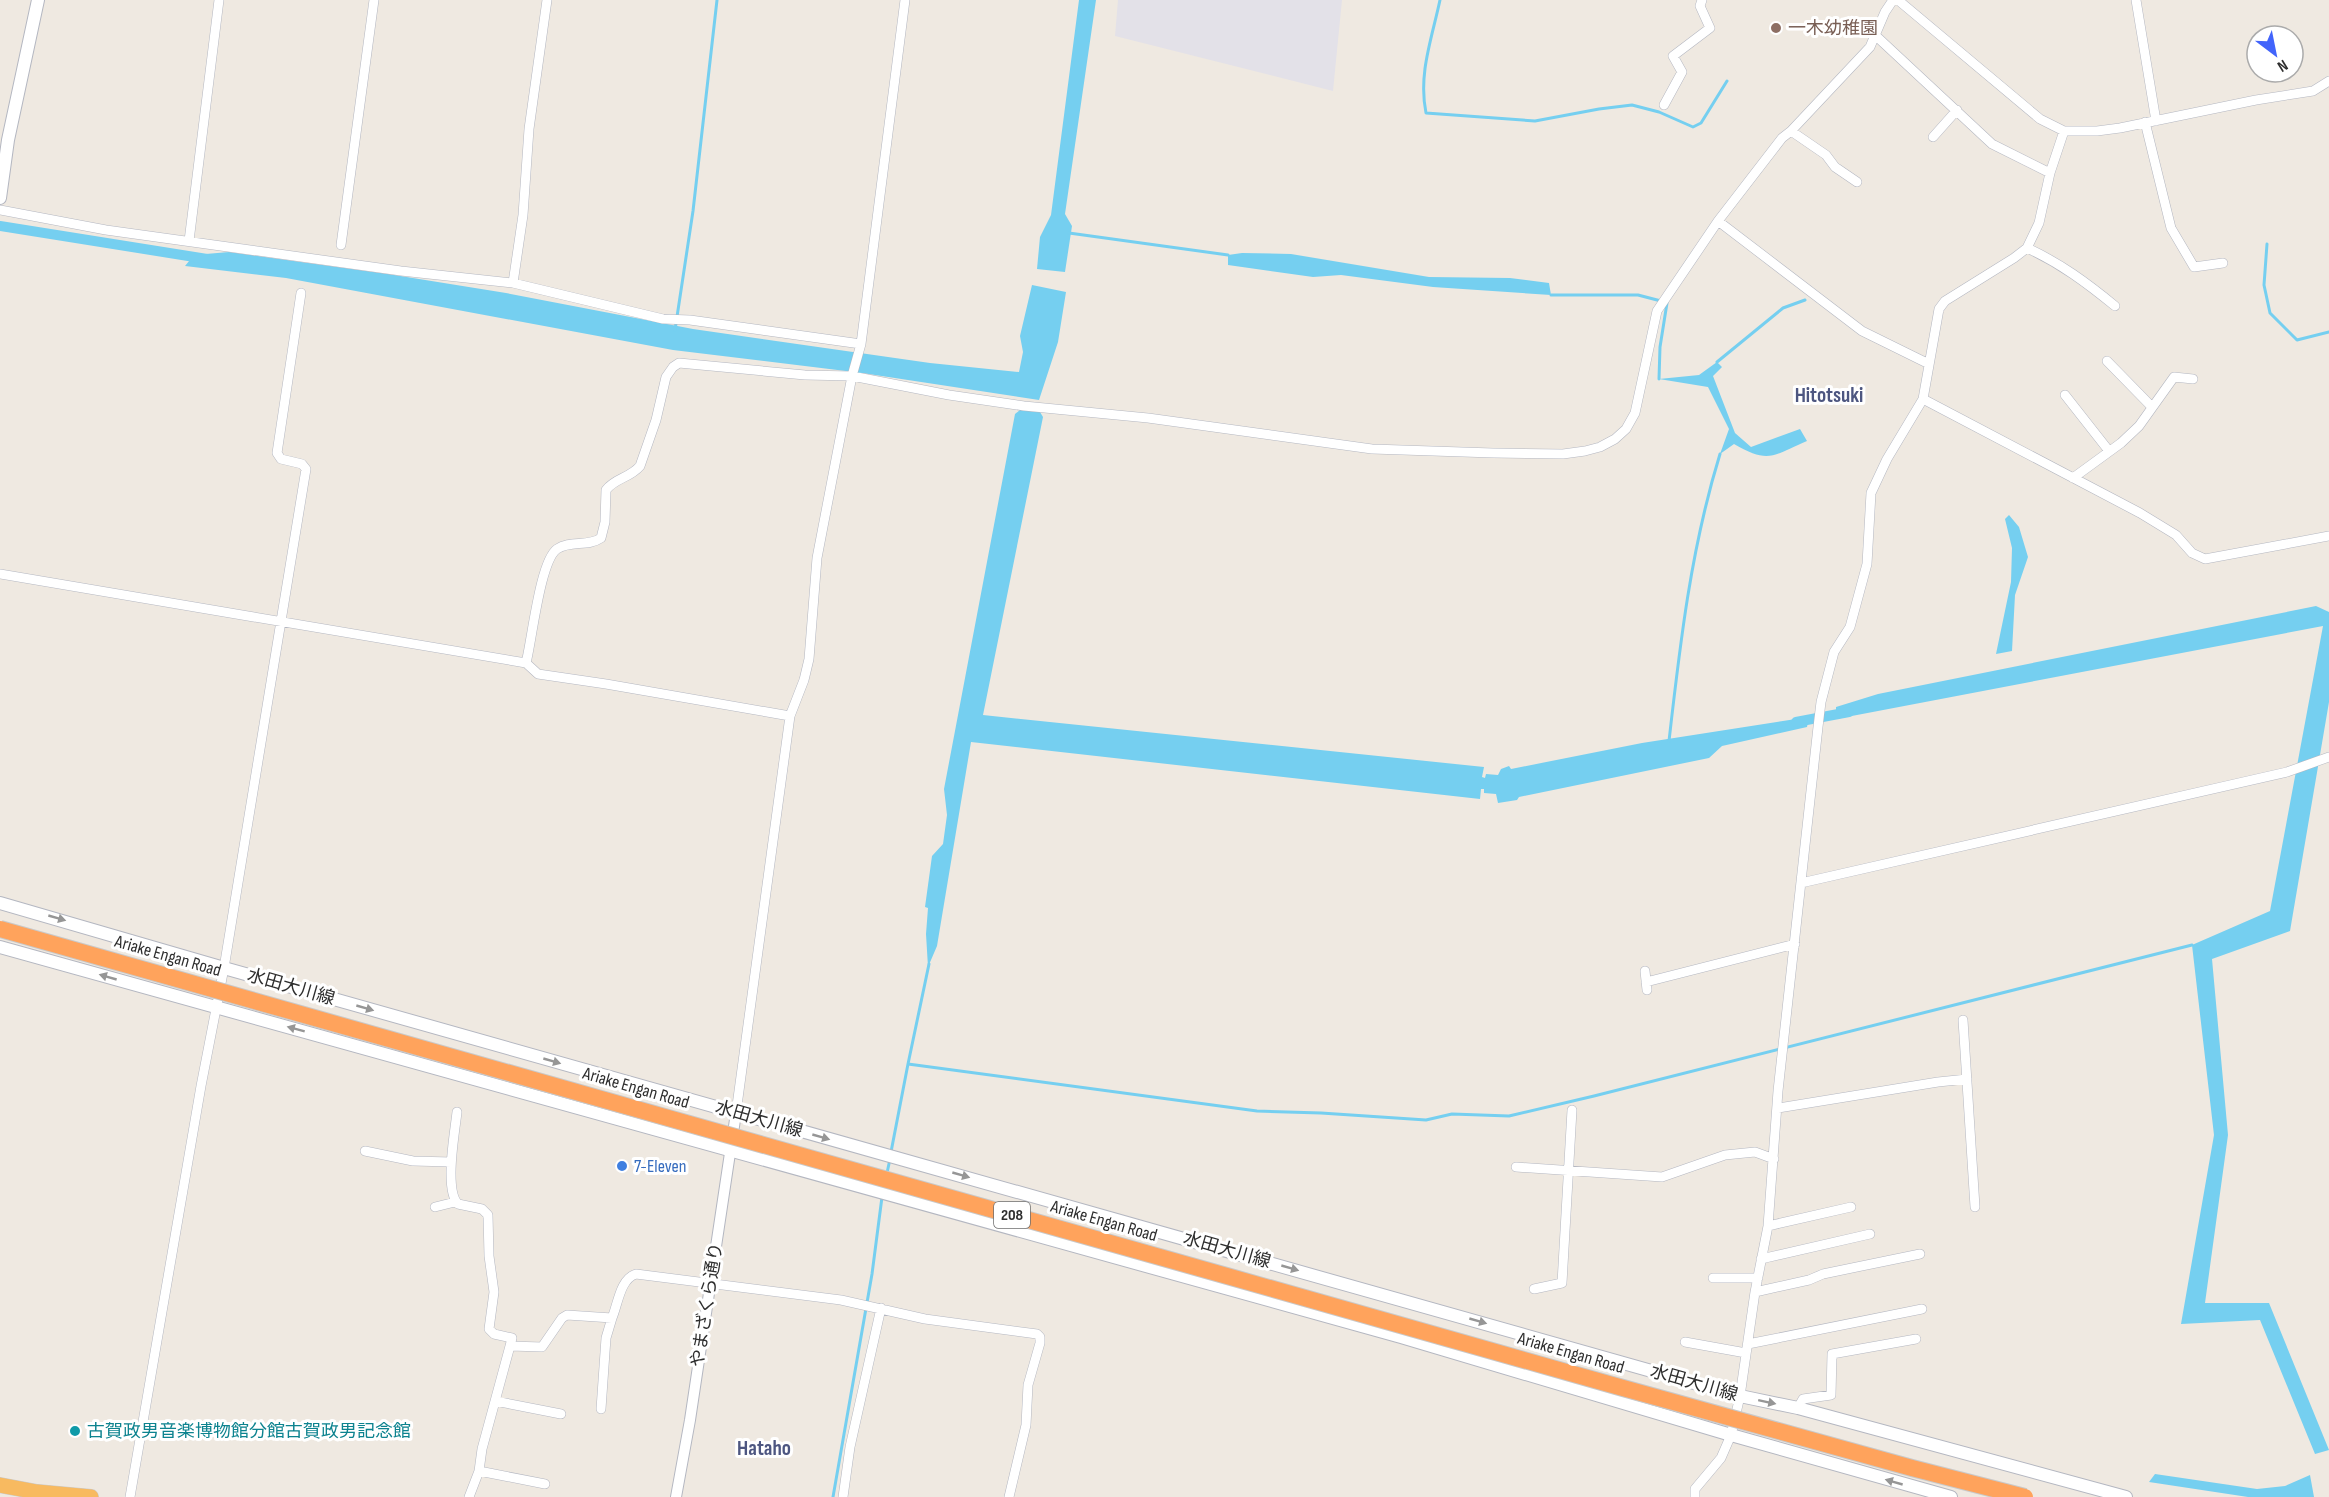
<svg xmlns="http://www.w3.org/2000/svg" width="2329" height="1497" viewBox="0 0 2329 1497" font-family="'Sofia Sans Condensed','Noto Sans JP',sans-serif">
<rect width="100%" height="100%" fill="#efe9e1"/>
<path fill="#e3e1e8" d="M 1118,0 L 1342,0 L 1333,91 L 1115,36 Z"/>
<path fill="#75cff0" d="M 1079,0 L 1096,0 L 1065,214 L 1072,226 L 1065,272 L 1037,269 L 1040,237 L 1051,215 Z
M 229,252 L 388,274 L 506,293 L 693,329 L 930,363 L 1019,372 L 1023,352 L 1020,336 L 1032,285 L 1066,292 L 1058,342 L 1039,400 L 862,373 L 673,350 L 286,278 L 185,266 L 194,255 Z
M 1242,253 L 1291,254 L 1429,277 L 1510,278 L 1549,283 L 1551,295 L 1433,287 L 1341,275 L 1313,277 L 1228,265 L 1228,255 Z
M 1717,362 L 1722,367 L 1713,376 L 1735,433 L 1751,447 L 1800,429 L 1807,441 C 1772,456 1769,464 1734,444 L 1720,454 L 1729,429 L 1708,387 L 1659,379 L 1699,375 Z
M 1020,410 L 1040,412 L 1043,417 L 983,715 L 1484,767 L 1482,777 L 1485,778 L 1486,774 L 1498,775 L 1501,769 L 1509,766 L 1511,769 L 1642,743 L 1809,717 L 1807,727 L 1722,746 L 1709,758 L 1519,797 L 1517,800 L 1498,803 L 1496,794 L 1484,793 L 1484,789 L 1481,789 L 1480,799 L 971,742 L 937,946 L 928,967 L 926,934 L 928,908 L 925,907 L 932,856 L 943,844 L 947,815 L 944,789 L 1015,414 Z
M 2009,515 L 2019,527 L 2028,557 L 2015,595 L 2012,651 L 1996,654 L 2011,582 L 2012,548 L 2005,519 Z
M 2316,606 L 2329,612 L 2329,702 L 2290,931 L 2212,959 L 2228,1135 L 2205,1303 L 2269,1303 L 2329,1450 L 2315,1454 L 2260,1320 L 2181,1324 L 2214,1135 L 2192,945 L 2270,911 L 2323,626 L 1836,719 L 1836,707 L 1878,694 Z
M 2155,1474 L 2257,1489 L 2285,1486 L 2310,1475 L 2314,1497 L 2248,1497 L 2149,1482 Z"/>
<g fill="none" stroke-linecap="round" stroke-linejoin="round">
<path stroke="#75cff0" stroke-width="3" d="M 1440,0 C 1432,38 1418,74 1426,113 L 1535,121 L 1599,109 L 1632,105 L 1659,112 L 1693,127 L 1701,123 L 1727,81
M 1069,233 L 1228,255
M 2267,244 L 2264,285 L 2270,313 L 2297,340 L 2329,332
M 1551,295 L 1638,295 L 1661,301
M 675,330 L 693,211 L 717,0
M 1717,362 L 1783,308 L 1805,300
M 1659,379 L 1660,347 L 1667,303
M 1669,741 C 1680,644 1691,548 1720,454
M 929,964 L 908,1064 L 1257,1111 L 1321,1113 L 1426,1120 L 1452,1114 L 1509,1116 L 1594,1096 L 2192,945
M 891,1152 L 908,1064
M 887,1173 L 890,1159
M 833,1497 L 872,1274 L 882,1197"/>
<path stroke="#75cff0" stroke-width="10" d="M 0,226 L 207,259
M 1796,722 L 1849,712"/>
<g stroke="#b4b7c1" stroke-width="10">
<path id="minor" d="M 1898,0 L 2040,119 L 2064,131 L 2097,131 L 2120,128 L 2256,100 L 2313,91 L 2329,81
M 2136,0 L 2156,121
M 1875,35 L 1992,144 L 2050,173
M 1664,105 L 1682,72 L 1673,56 L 1710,28 L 1700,6 L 1702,0
M 2145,122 L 2171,228 L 2194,267 L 2223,263
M 1791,131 L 1826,155 L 1835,167 L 1857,182
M 1933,137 L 1957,110
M 0,210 L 106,230 L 401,271 L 513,283 L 663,319 L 690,320 L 861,344
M 1718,221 L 1862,331 L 1929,364
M 189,241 L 219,0
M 341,245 L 374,0
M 2027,248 C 2060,263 2087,283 2115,306
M 513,283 L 523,215 L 529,129 L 547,0
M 2107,361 L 2152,407
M 2065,395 L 2109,451
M 1923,399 L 2140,513 L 2176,535 L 2192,553 L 2205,559 L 2329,536
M 2073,478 L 2121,443 L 2139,426 L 2174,377 L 2193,379
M 0,574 L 526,663 L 538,674 L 606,684 L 790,716
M 526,663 C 532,640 540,561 557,549 C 570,540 588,547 601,538 L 605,522 L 606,490 C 615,478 630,478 640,466 L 656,420 L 666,377 L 673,367 L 679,363 L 805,375 L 852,376 L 949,395 L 1024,406 L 1148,418 L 1372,449 L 1493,453 L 1563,454 L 1585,451 L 1600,447 L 1615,439 L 1626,429 L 1635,413 L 1657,311 L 1718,221 L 1782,138 L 1791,131 L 1870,47 L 1885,12 L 1893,0
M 1801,883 L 2287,772 L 2329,757
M 1645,971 L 1647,990
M 1646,982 L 1795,944
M 1963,1020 L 1975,1207
M 1778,1108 L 1938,1082 L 1967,1079
M 457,1112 C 455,1131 444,1190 458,1204 L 482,1209 L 488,1215 L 489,1256 L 494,1292 L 489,1329 L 494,1334 L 512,1338 L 510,1346
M 736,1113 L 790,716 L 804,680 L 809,659 L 817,558 L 852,376 L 861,344 L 905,0
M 365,1151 L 413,1161 L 451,1162
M 1516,1167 L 1662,1177 L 1725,1155 L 1755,1152 L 1774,1159
M 435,1207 L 455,1202
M 1768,1226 L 1851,1207
M 1761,1259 L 1870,1234
M 1713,1278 L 1758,1278
M 1534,1289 L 1562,1283 L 1572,1110
M 1755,1292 L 1809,1280 L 1823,1274 L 1920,1254
M 1685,1342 L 1746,1353
M 1748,1344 L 1922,1309
M 495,1401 L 561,1414
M 1798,1408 L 1803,1399 L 1831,1395 L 1832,1354 L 1916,1339
M 601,1409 L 606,1338 L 612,1318
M 479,1471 L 545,1484
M 130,1497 L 201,1086 L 224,968 L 306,469 L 302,464 L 281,459 L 277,453 L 301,293
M 469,1497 L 479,1471 L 482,1449 L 510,1346 L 542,1347 L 562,1318 L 567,1315 L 612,1318 C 618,1304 620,1279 636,1274 L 841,1300 L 925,1319 L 1037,1334 L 1040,1337 L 1040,1343 L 1028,1385 L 1026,1425 L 1009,1497
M 843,1497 L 850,1447 L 881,1308
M 1695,1497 L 1695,1489 L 1721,1458 L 1731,1435 L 1740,1396 L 1755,1292 L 1768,1226 L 1778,1091 L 1818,727 L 1821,702 L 1834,652 L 1850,627 L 1867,564 L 1871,493 L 1887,459 L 1923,399 L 1939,309 L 1945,301 L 2014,258 L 2027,248 L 2039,223 L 2050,173 L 2064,131"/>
</g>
<g stroke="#b4b7c1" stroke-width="12">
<path id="tertiary" d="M 676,1497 L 690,1420 L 736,1113"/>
</g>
<g stroke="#b4b7c1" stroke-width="14">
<path id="secondary" d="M 0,198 L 8,140 L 38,0
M 0,903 L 224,968 L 1740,1396 L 1798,1408 L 2126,1497
M 0,947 L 1401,1337 L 1731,1435 L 1951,1497"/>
</g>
<g stroke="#c9c9c9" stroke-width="16">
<path id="trunk" d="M 0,1485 L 37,1492 L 91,1497"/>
</g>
<use href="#minor" stroke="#fff" stroke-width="9"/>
<use href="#tertiary" stroke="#fff" stroke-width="10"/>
<use href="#secondary" stroke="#fff" stroke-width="12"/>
<use href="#trunk" stroke="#f8ba60" stroke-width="15"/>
<g stroke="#c9c9c9" stroke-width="18" stroke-linecap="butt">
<path id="motorway-bridge" d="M 0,929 L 1623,1388 L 1912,1468 L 2025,1497"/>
</g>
<use href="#motorway-bridge" stroke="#ffa35c" stroke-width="16"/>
</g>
<defs><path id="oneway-solid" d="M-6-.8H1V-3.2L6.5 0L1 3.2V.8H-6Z" transform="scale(1.5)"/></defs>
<g fill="#969696">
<use href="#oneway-solid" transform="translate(57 918) rotate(16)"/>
<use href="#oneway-solid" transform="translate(108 977) rotate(-164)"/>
<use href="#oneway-solid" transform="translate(365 1008) rotate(16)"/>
<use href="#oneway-solid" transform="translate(296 1029) rotate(-165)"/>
<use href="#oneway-solid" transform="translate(552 1061) rotate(16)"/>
<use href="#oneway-solid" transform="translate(821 1137) rotate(16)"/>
<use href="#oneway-solid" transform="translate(961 1175) rotate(16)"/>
<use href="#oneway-solid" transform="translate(1290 1268) rotate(16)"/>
<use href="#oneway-solid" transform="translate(1478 1321) rotate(16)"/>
<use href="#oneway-solid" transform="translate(1767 1402) rotate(12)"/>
<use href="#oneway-solid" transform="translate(1894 1482) rotate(-164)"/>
</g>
<circle fill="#8d6e63" stroke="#fff" stroke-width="2" cx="1776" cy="28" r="6"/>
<circle fill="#3f7fe0" stroke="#fff" stroke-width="2" cx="622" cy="1166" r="6"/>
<circle fill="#0f9aa8" stroke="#fff" stroke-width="2" cx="75" cy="1431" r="6"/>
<g text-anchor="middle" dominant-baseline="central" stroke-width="6" stroke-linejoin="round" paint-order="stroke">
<rect fill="#fff" stroke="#6d6d6d" stroke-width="1.5" x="994" y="1202" width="36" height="26" rx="4.5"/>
<g font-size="16" font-weight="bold" fill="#2e2e2e">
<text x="1012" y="1215">208</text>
</g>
<g font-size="18" fill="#785e54" stroke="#fff" text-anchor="start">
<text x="1788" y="28">一木幼稚園</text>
</g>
<g font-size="18" fill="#2e2e2e" stroke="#fff">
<text transform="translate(168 956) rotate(16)">Ariake Engan Road</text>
<text transform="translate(291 987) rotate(16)">水田大川線</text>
<text transform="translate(636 1088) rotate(16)">Ariake Engan Road</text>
<text transform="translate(759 1119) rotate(16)">水田大川線</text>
<text transform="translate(1104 1221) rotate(16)">Ariake Engan Road</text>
<text transform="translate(1227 1250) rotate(16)">水田大川線</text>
<text transform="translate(707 1305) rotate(-81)">やまざくら通り</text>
<text transform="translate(1571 1353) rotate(16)">Ariake Engan Road</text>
<text transform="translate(1694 1383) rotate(16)">水田大川線</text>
</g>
<g font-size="18" fill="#366cbe" stroke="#fff" text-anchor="start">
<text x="634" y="1166">7-Eleven</text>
</g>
<g font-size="18" fill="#0d838f" stroke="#fff" text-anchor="start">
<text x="87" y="1431">古賀政男音楽博物館分館古賀政男記念館</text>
</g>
<g font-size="21" font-weight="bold" fill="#4d5680" stroke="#fff">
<text x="1829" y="395">Hitotsuki</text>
<text x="764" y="1448">Hataho</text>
</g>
</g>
<g transform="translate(2275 54) rotate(148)"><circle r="28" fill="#ffffff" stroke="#ababab" stroke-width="1.5"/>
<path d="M0-4.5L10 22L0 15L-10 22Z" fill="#4264fb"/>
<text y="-9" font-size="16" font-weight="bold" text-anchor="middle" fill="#2e2e2e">N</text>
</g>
</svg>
